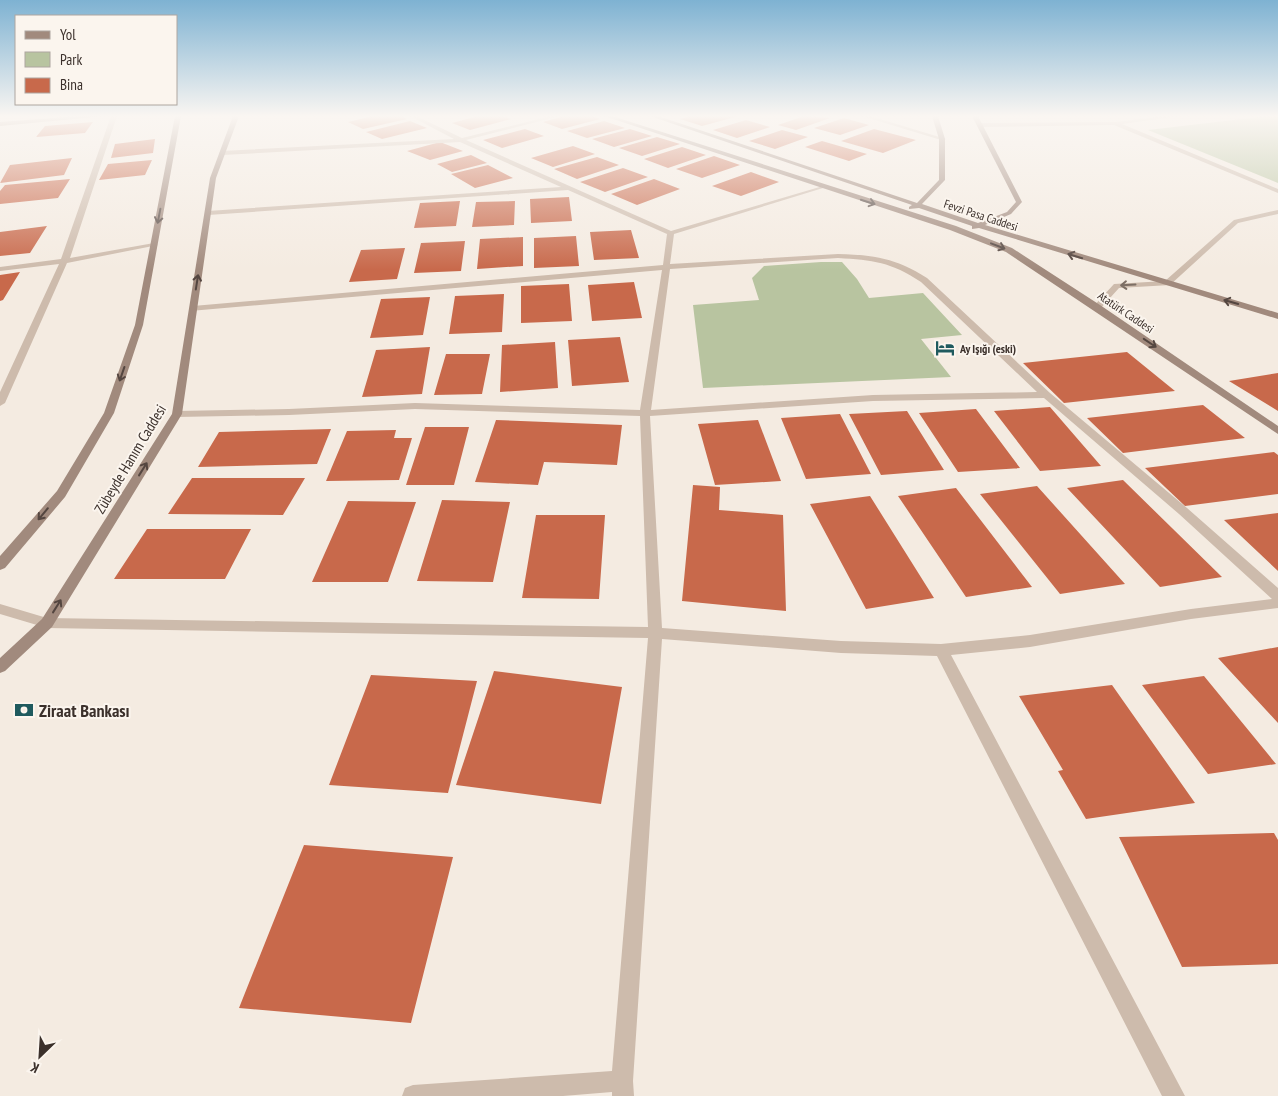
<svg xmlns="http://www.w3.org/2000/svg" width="1278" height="1096" viewBox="0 0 1278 1096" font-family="'PT Sans Narrow',sans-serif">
<rect width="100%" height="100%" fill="#f4ebe1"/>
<path fill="#b8c4a0" d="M 1268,116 L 1278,116 L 1278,183 L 1148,130 Z
M 821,262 L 842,262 L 857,279 L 869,298 L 923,293 L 962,335 L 921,339 L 951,377 L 703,388 L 693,305 L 759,300 L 752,278 L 764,266 Z"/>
<path fill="#c8694b" d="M 373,116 L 401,116 L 407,119 L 363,129 L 348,122 Z
M 478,116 L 502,116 L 511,119 L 470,130 L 452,123 Z
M 564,116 L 592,116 L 600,119 L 562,129 L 543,122 Z
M 691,116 L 735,116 L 735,117 L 702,126 L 680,119 Z
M 804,116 L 830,118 L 796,130 L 778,125 Z
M 844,118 L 869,125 L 840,135 L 814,128 Z
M 746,120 L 770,127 L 737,138 L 713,130 Z
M 410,121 L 427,128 L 382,139 L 366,132 Z
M 604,121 L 625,128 L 587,138 L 567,131 Z
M 93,122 L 85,133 L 36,137 L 45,126 Z
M 525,129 L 544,136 L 502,148 L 483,140 Z
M 630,129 L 652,136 L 614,147 L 592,139 Z
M 874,129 L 916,140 L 883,153 L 841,141 Z
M 782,130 L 808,137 L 775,149 L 749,141 Z
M 657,137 L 680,144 L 642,156 L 619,148 Z
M 155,139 L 153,153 L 111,158 L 115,144 Z
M 822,141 L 867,154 L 849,161 L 805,147 Z
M 440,142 L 463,151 L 430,160 L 407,151 Z
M 573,146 L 595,154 L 553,167 L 531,158 Z
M 682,147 L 706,155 L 668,168 L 644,159 Z
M 471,155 L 487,163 L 452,172 L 437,164 Z
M 714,156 L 740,165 L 702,178 L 676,169 Z
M 597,157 L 619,165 L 577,179 L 554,169 Z
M 72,158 L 64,175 L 0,183 L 10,165 Z
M 152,160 L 145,175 L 99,180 L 108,164 Z
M 488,165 L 513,178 L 475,188 L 451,174 Z
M 623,168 L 648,177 L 605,192 L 580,182 Z
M 751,172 L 779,182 L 741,196 L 712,186 Z
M 70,179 L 58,198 L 0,204 L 0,191 L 5,185 Z
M 654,179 L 680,189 L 637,205 L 611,194 Z
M 569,197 L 572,221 L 531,223 L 530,199 Z
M 460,201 L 456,226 L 414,228 L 420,203 Z
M 515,201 L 514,225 L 472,227 L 476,202 Z
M 47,226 L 30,253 L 0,256 L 0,232 Z
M 631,230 L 639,258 L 594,260 L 590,232 Z
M 576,236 L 579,266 L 534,268 L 534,238 Z
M 523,237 L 523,266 L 477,269 L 480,239 Z
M 465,241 L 461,271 L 414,273 L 421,243 Z
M 405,248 L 397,279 L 349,282 L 361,250 Z
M 20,272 L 3,300 L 0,301 L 0,275 Z
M 634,282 L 642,318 L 592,321 L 588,285 Z
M 569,284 L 572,321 L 521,323 L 521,286 Z
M 504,294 L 502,332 L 449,334 L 455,296 Z
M 430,297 L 423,335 L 370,338 L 381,299 Z
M 620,337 L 629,382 L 572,386 L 568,340 Z
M 555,342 L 558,388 L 500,392 L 502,345 Z
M 430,347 L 422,394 L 362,397 L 376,350 Z
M 1127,352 L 1175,391 L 1064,403 L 1023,363 Z
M 446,354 L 490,354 L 482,394 L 434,395 Z
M 1278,373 L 1278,411 L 1229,381 Z
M 1203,405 L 1245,438 L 1123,453 L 1087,418 Z
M 1050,407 L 1101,466 L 1040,471 L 994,411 Z
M 976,409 L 1020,468 L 958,472 L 919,413 Z
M 907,411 L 944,470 L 881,475 L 849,414 Z
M 840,414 L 871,474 L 806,479 L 781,418 Z
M 496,420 L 622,425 L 617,465 L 544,462 L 538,485 L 475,482 Z
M 758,420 L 781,481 L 715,485 L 698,424 Z
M 425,427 L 469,427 L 454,485 L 406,485 Z
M 331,429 L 317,464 L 198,467 L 219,432 Z
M 396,430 L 394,438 L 412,438 L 399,480 L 326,481 L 347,431 Z
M 1274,452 L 1278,455 L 1278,494 L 1185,506 L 1145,468 Z
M 192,478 L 305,478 L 283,515 L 168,514 Z
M 1123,480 L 1222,577 L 1160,587 L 1067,488 Z
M 693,485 L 720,487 L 719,510 L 783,515 L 786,611 L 682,601 Z
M 1037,486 L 1125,584 L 1060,594 L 980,494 Z
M 956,488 L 1032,587 L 966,597 L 898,496 Z
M 870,496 L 934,598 L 866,609 L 810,504 Z
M 442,500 L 510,502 L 493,582 L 417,581 Z
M 348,501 L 416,502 L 388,582 L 312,582 Z
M 1278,513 L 1278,571 L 1224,520 Z
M 536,515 L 605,515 L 599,599 L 522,598 Z
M 147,529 L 251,529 L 225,579 L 114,579 Z
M 1278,647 L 1278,723 L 1218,658 Z
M 494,671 L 622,687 L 601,804 L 456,785 Z
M 371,675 L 477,681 L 448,793 L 329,785 Z
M 1204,676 L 1276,764 L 1208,774 L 1142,685 Z
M 1112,685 L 1195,803 L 1086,819 L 1058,771 L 1063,770 L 1019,696 Z
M 1274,833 L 1278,840 L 1278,964 L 1182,967 L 1119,837 Z
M 304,845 L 453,857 L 411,1023 L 239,1008 Z"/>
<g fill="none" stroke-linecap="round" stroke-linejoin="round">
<path fill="#cdbbac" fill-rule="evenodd" d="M 111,116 L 117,116 L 70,258 L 154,243 L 158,245 L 67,263 L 5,403 L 0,406 L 0,392 L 59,264 L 0,271 L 0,267 L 61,259 Z
M 410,116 L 416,116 L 462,138 L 551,116 L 560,116 L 466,140 L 671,231 L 823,186 L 823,188 L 674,234 L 670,264 L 838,254 C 874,255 896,258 927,278 L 1050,393 L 1187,508 L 1278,588 L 1278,608 L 1191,619 L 1030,647 L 951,655 L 1185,1096 L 1162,1096 L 937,656 L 841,653 L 662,639 L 633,1081 L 634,1096 L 612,1096 L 612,1092 L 563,1096 L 402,1096 L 405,1088 L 413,1085 L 612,1071 L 648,638 L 47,628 L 0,614 L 0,604 L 47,618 L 648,627 L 640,416 L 415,409 L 289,415 L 177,417 L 172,414 L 177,411 L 289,409 L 415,403 L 640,410 L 662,270 L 190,311 L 189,309 L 193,306 L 663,265 L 667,234 L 568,190 L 208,215 L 205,213 L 208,211 L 561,187 L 460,142 L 222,155 L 219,153 L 222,151 L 454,139 ZM 838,258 C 873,260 891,262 921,282 L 1037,392 L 873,395 L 651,410 L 670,269 ZM 1044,398 L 1179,514 L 1272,599 L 1191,609 L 1030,635 L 941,644 L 841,641 L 662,628 L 650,416 L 873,401 Z
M 862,116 L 870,116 L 946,139 L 941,140 Z
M 1163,116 L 1180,116 L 1122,124 L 1278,189 L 1278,193 L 1114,125 L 980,127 L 977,125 L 980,123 L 1116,122 Z
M 1278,210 L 1278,214 L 1238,223 L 1170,285 L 1119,288 L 1100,309 L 1093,307 L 1114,284 L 1165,281 L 1234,220 Z"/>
<path fill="#a18a7d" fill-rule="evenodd" d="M 80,116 L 105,116 L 0,126 L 0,122 Z
M 175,116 L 181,116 L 143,325 L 114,413 L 65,497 L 5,568 L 0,570 L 0,556 L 57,491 L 104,413 L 135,325 Z
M 233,116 L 239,116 L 216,178 L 182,414 L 52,627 L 5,671 L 0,673 L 0,658 L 42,619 L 172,414 L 210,178 Z
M 604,116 L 612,116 L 956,226 L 1012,248 L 1100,305 L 1278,426 L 1278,434 L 1006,252 L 950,230 Z
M 650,116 L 658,116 L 917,203 L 939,180 L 939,139 L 932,116 L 938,116 L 945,139 L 945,180 L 922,204 L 978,223 L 1007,212 L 1016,202 L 972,116 L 978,116 L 1022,202 L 1011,214 L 985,225 L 1278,313 L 1278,319 L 979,228 L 972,229 L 972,226 L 919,208 L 909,209 L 909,207 L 912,205 Z"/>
</g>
<defs><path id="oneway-shaft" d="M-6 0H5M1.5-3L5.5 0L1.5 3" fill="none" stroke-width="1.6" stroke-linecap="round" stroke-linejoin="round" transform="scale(1.25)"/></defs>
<g stroke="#544640">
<use href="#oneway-shaft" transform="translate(868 202) rotate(18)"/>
<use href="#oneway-shaft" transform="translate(159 216) rotate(101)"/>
<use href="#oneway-shaft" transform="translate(998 246) rotate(21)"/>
<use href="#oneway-shaft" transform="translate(1075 256) rotate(-163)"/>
<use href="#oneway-shaft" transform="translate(197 282) rotate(-81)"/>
<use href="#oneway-shaft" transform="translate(1231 302) rotate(-164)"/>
<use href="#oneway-shaft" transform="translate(1150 343) rotate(34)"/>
<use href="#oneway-shaft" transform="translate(122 374) rotate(109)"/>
<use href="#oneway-shaft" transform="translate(143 469) rotate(-58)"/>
<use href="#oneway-shaft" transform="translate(43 514) rotate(130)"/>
<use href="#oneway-shaft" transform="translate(57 606) rotate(-58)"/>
</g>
<use stroke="#7d6f65" href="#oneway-shaft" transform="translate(1128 285) rotate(177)"/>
<linearGradient id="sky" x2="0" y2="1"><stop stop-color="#7eb2d2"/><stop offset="0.43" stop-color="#faf6f2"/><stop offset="1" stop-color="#faf6f2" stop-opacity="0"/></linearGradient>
<rect width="1278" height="270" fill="url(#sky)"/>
<defs>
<g id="hotel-bare" transform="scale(1.5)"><path d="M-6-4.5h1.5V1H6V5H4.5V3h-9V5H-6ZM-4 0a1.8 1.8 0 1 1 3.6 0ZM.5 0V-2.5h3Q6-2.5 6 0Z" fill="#1f5a5e" stroke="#fbf5ee" stroke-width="2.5" paint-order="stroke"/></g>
<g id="bank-bare" transform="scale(1.5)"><path d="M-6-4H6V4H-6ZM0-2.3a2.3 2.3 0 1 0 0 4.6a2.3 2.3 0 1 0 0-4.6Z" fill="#1f5a5e" stroke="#fbf5ee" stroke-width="2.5" paint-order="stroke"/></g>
</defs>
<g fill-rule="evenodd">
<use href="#hotel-bare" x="945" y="348"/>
<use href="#bank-bare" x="24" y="710"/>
</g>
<g text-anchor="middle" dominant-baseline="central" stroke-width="4" stroke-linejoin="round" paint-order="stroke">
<g font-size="12" fill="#3b302b" stroke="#fbf5ee">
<text transform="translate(981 215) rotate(18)">Fevzi Pasa Caddesi</text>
<text transform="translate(1126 312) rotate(34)">Atatürk Caddesi</text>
</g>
<g font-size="12" font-weight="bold" fill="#3b302b" stroke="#fbf5ee" text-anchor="start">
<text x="960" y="348">Ay Işığı (eski)</text>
</g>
<g font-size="15" fill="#3b302b" stroke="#fbf5ee">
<text transform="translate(130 459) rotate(-59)">Zübeyde Hanım Caddesi</text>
</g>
<g font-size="18" font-weight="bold" fill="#3b302b" stroke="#fbf5ee" text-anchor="start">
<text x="39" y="710">Ziraat Bankası</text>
</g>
</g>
<rect x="15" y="15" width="162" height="90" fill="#fbf5ee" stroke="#aea6a0"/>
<rect x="25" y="31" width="25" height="8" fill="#a18a7d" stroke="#aea6a0"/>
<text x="60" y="40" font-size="15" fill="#3b302b">Yol</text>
<rect x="25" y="52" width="25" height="15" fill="#b8c4a0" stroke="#aea6a0"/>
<text x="60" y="65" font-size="15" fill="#3b302b">Park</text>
<rect x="25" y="78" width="25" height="15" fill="#c8694b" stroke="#aea6a0"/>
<text x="60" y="90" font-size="15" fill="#3b302b">Bina</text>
<g transform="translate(40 1056) rotate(205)" stroke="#fbf5ee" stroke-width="4" paint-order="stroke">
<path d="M0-4L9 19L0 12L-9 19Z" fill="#3b302b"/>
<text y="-8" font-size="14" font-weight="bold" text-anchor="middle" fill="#3b302b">K</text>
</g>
</svg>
